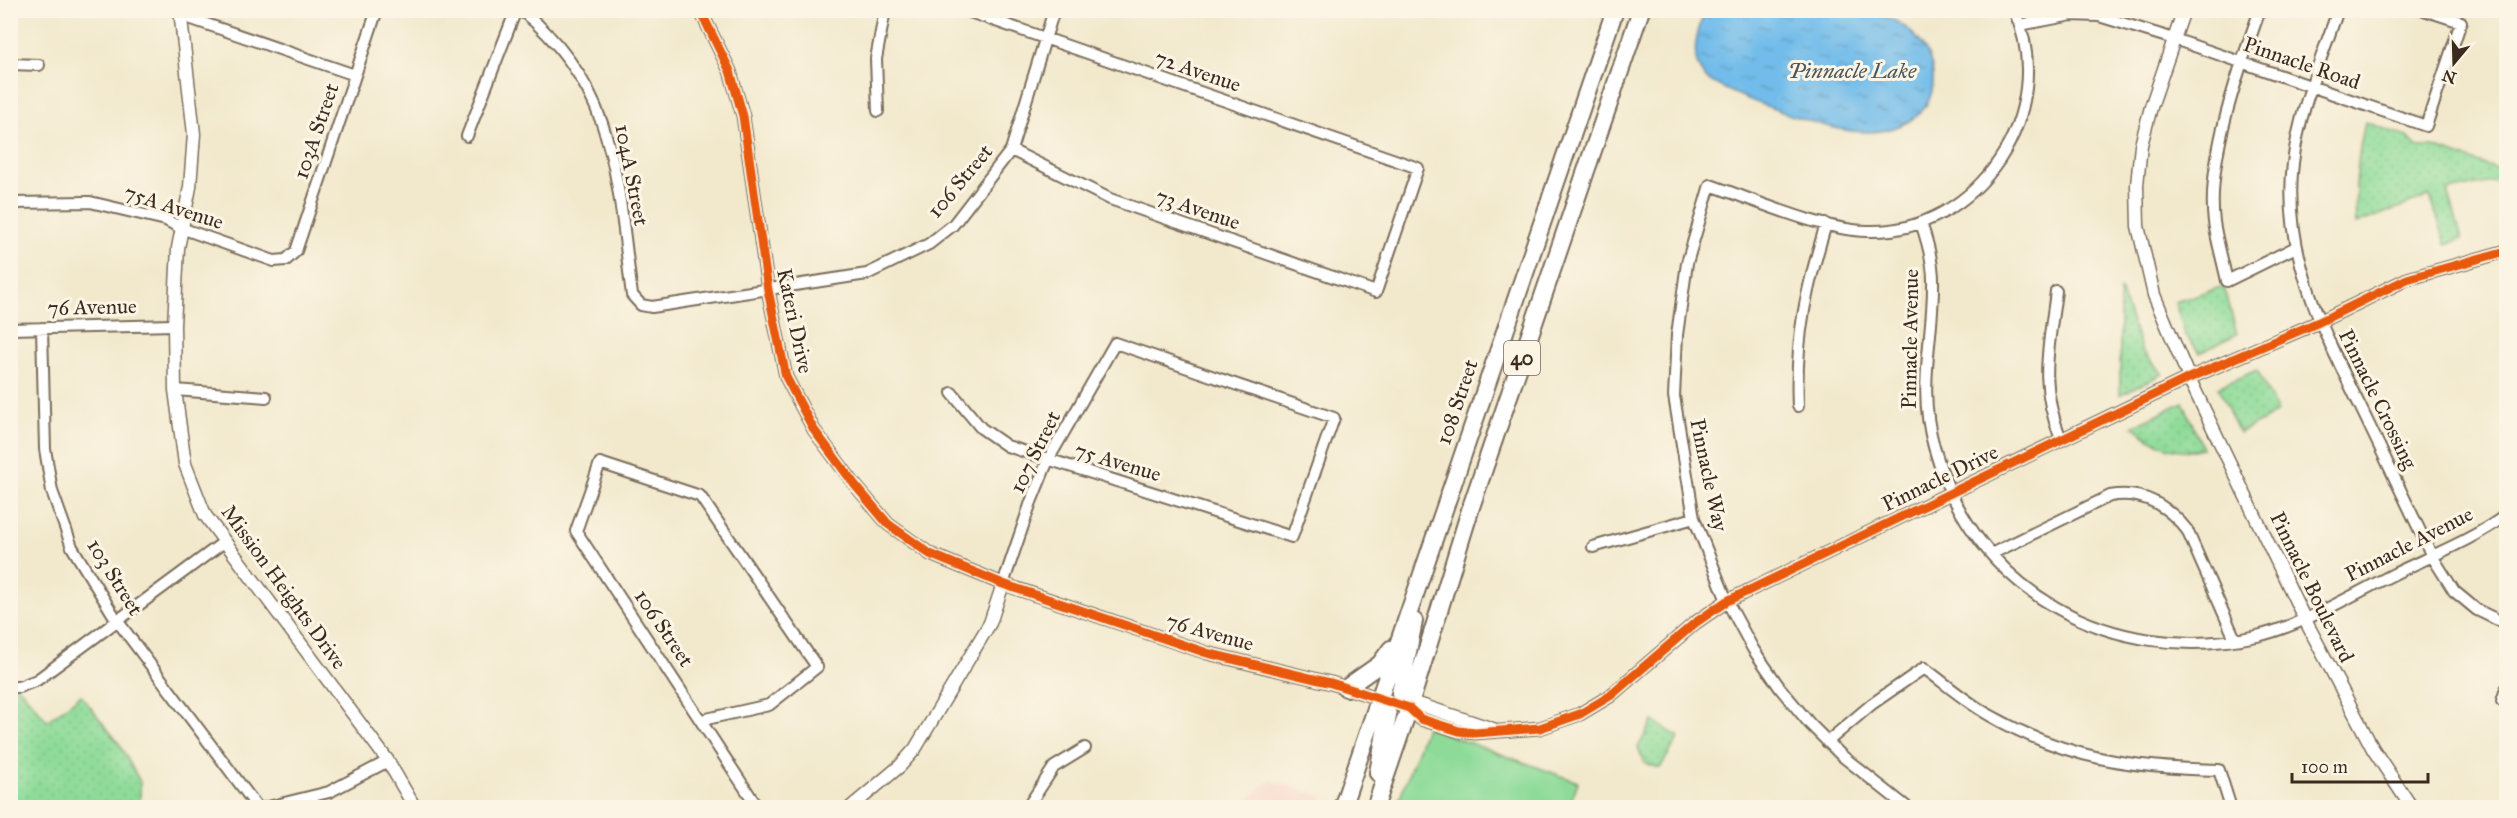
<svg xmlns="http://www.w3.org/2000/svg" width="2517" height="818" viewBox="0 0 2517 818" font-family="'IM FELL Great Primer',serif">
<defs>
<pattern id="park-dots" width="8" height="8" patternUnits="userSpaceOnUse" patternTransform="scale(1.5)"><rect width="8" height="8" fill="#8edb99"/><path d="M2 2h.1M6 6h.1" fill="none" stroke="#7bbc83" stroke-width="1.8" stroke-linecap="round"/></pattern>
<pattern id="water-ripples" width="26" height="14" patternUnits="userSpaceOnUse" patternTransform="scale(1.5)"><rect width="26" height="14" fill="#71bcea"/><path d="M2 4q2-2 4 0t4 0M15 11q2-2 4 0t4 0" fill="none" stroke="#5e99bd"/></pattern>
</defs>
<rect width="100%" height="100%" fill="#fcf5e5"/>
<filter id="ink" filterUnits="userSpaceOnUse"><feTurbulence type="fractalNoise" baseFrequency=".0167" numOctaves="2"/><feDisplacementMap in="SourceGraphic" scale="12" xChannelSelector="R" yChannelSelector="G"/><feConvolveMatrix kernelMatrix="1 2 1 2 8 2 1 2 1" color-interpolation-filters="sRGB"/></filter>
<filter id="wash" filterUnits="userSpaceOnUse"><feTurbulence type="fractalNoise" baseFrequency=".008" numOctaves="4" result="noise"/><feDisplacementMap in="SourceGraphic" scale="24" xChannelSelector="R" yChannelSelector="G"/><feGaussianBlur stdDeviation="1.35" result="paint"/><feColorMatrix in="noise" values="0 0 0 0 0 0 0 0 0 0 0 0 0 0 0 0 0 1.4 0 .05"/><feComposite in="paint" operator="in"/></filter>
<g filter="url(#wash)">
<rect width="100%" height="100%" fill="#f2e9cd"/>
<path fill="#f7d1c6" d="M 1271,780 L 1323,797 L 1319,807 L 1237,807 Z"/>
<path fill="#8edb99" stroke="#64825c" stroke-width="1.5" d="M 1426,727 L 1578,782 L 1569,807 L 1396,808 Z"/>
<path fill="url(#park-dots)" stroke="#64825c" stroke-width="1.5" d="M 2365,122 L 2407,137 L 2418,147 L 2434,147 L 2506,172 L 2506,179 L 2448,191 L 2462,239 L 2446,244 L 2430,196 L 2356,224 C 2354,189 2357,157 2365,122 Z
M 2224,286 L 2237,334 L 2200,353 L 2185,334 L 2175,302 Z
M 2120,289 L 2142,351 L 2163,374 L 2120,395 Z
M 2257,370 L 2278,412 L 2239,433 L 2218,387 Z
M 2183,402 L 2203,448 C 2175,456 2154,443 2133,426 Z
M 11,687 L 19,687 L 47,721 L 81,695 L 120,745 L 140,782 L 140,807 L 11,808 Z
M 1653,721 L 1679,737 L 1660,768 L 1644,763 L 1638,747 Z"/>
<path fill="url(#water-ripples)" stroke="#567384" stroke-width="1.5" d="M 1705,11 C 1742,10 1778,10 1815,10 C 1831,10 1849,8 1865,11 C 1902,16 1935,45 1933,83 C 1932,107 1914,121 1894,128 C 1876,134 1853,132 1835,128 C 1812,124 1718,91 1704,76 C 1688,57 1698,30 1705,11 Z"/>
</g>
<g filter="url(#ink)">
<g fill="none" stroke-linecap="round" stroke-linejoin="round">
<g stroke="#7b6d5b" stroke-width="14">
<path id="minor" d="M 521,10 C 618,88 617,183 632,295 L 641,305 L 652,307 L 867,274 L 929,244 L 953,225 L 1011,150 L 1054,10
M 964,10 L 1418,168 L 1376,292 L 1110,199 L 1011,150
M 2260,10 C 2239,68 2206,162 2214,222 C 2217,242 2223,262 2227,281 L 2296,247
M 2338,10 C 2321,60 2299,111 2293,163 C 2282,252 2323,331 2361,408 C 2385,457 2408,507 2432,556 L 2454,591 L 2477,610 L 2506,624
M 180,15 L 355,75
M 2020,25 L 2072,15 L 2099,16 L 2174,39 L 2426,126 L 2461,22 L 2424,10
M 10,64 L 39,65
M 878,111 L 876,59 L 885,10
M 467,136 L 516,10
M 10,203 L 90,202 L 166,220 L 181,228 L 274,261 L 286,260 L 296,251 L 377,10
M 1921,223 C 1928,243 1934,264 1933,286 C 1933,343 1917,387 1934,447 C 1974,592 2112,667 2257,636 C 2299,627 2356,593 2396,573 C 2431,556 2476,538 2506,515
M 2056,291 C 2049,349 2038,382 2061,439
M 42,328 L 45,449 L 52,491 L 72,547 L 116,619 L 258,808
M 10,329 L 174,325
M 175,390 L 266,397
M 952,393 L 981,428 L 1007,446 L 1292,537 L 1334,418 L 1115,343 L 1048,460 L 1031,502 L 1003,584
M 1798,406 C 1795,337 1806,290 1826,224
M 1593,547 L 1694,518
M 1991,554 L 2110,496 C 2142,490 2167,505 2187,530 L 2235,639
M 10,687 L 19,687 L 37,680 L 224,542
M 2502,701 L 2506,689
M 702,720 L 769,705 L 817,667 L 700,496 L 600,463 L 576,531 L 758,808
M 1827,742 L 1872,704 L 1924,668 C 1946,684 1967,703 1991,716 C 2067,759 2133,768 2219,770 L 2231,808
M 264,808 L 329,792 L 388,761
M 1027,808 L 1054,767 L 1085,748
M 1908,808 L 1841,755 L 1810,724 L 1780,688 L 1753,649 L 1727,601 L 1694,518 L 1674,396 L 1677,335 L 1687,263 L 1710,185 C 1755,200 1821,230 1867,231 C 1978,235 2060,111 2014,10"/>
</g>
<g stroke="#7b6d5b" stroke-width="15">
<path id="tertiary" d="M 180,10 L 194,134 L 190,187 L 178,248 L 174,325 L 175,390 L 185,464 L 205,515 L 388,761 L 415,808
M 700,10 L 730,71 L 743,116 L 768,290 L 786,377 L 814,430 L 855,485 L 888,524 L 930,554 L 1003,584 L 1207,653 L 1331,683 L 1409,708 L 1421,719 L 1459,731 L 1475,733 L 1540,728 L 1580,714 L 1610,696 L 1695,623 L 1727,601 L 2189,378 L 2319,322 L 2407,279 L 2506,251
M 2184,10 L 2151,107 L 2141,145 L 2137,185 L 2138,226 L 2154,295 L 2189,378 L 2304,618 L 2373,749 L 2412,808
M 1409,708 L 1421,705 L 1493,729
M 850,808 L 900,766 L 915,749 L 990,623 L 1003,584"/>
</g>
<g stroke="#7b6d5b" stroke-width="20">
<path id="primary" d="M 1346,688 L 1380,664 L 1391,649
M 1409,708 L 1400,693 L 1414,621
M 1378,773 L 1388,715 L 1379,698
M 1342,808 L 1615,10
M 1375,808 L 1409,708 L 1471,507 L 1641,10"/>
</g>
<use href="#minor" stroke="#fff" stroke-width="10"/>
<use href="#tertiary" stroke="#fff" stroke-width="12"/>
<use href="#primary" stroke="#fff" stroke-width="16"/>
<g stroke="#fcf5e5" stroke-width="13">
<path id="cycleway" d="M 700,10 L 730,71 L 743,116 L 768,290 L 786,377 L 814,430 L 855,485 L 888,524 L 930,554 L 1003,584 L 1207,653 L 1331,683 L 1409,708 L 1421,719 L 1459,731 L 1475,733 L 1540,728 L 1580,714 L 1610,696 L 1695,623 L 1727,601 L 2189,378 L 2319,322 L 2407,279 L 2506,251"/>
</g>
<use href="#cycleway" stroke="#e8590c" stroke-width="9"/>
</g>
</g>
<g text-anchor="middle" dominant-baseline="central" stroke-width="6" stroke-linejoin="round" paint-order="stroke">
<rect fill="#fcf5e5" stroke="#75675a" stroke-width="1.5" x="1504" y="341" width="36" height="34" rx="4.5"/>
<g font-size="20" font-weight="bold" fill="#3b2a1e">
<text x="1522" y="358">40</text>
</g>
<g font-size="21" fill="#3b2a1e" stroke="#fcf5e5">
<text transform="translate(2302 63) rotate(19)">Pinnacle Road</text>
<text transform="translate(1198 71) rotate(19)">72 Avenue</text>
<text transform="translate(316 131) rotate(-71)">103A Street</text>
<text transform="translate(632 175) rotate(79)">104A Street</text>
<text transform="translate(960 181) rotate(-50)">106 Street</text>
<text transform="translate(174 207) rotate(18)">75A Avenue</text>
<text transform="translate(1198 209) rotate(19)">73 Avenue</text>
<text transform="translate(92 307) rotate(-1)">76 Avenue</text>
<text transform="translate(795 321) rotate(78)">Kateri Drive</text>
<text transform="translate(1910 339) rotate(-89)">Pinnacle Avenue</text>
<text transform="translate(2378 399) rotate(64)">Pinnacle Crossing</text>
<text transform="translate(1457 402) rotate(-71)">108 Street</text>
<text transform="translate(1035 452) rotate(-64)">107 Street</text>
<text transform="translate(1118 462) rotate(17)">75 Avenue</text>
<text transform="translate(1709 475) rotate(78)">Pinnacle Way</text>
<text transform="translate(1940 478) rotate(-26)">Pinnacle Drive</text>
<text transform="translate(2409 544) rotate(-27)">Pinnacle Avenue</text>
<text transform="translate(115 577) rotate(58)">103 Street</text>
<text transform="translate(284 587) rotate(54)">Mission Heights Drive</text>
<text transform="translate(2312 587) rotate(64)">Pinnacle Boulevard</text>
<text transform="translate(664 628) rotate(56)">106 Street</text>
<text transform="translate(1210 632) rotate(16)">76 Avenue</text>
</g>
<g font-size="22" font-style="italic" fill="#4b565b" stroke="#fcf5e5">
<text x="1852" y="70">Pinnacle Lake</text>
</g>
</g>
<rect width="2517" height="818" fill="none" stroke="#fcf5e5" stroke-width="36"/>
<g transform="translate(2454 63) rotate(199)" stroke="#fcf5e5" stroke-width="4.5" paint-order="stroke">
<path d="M0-4.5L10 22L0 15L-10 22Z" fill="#3b2a1e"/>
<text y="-9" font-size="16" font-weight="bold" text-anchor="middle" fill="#3b2a1e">N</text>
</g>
<path d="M2292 773v9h136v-9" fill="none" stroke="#3b2a1e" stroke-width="3"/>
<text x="2301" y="773" font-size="18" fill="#3b2a1e" stroke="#fcf5e5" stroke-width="4.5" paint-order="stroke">100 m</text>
</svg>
